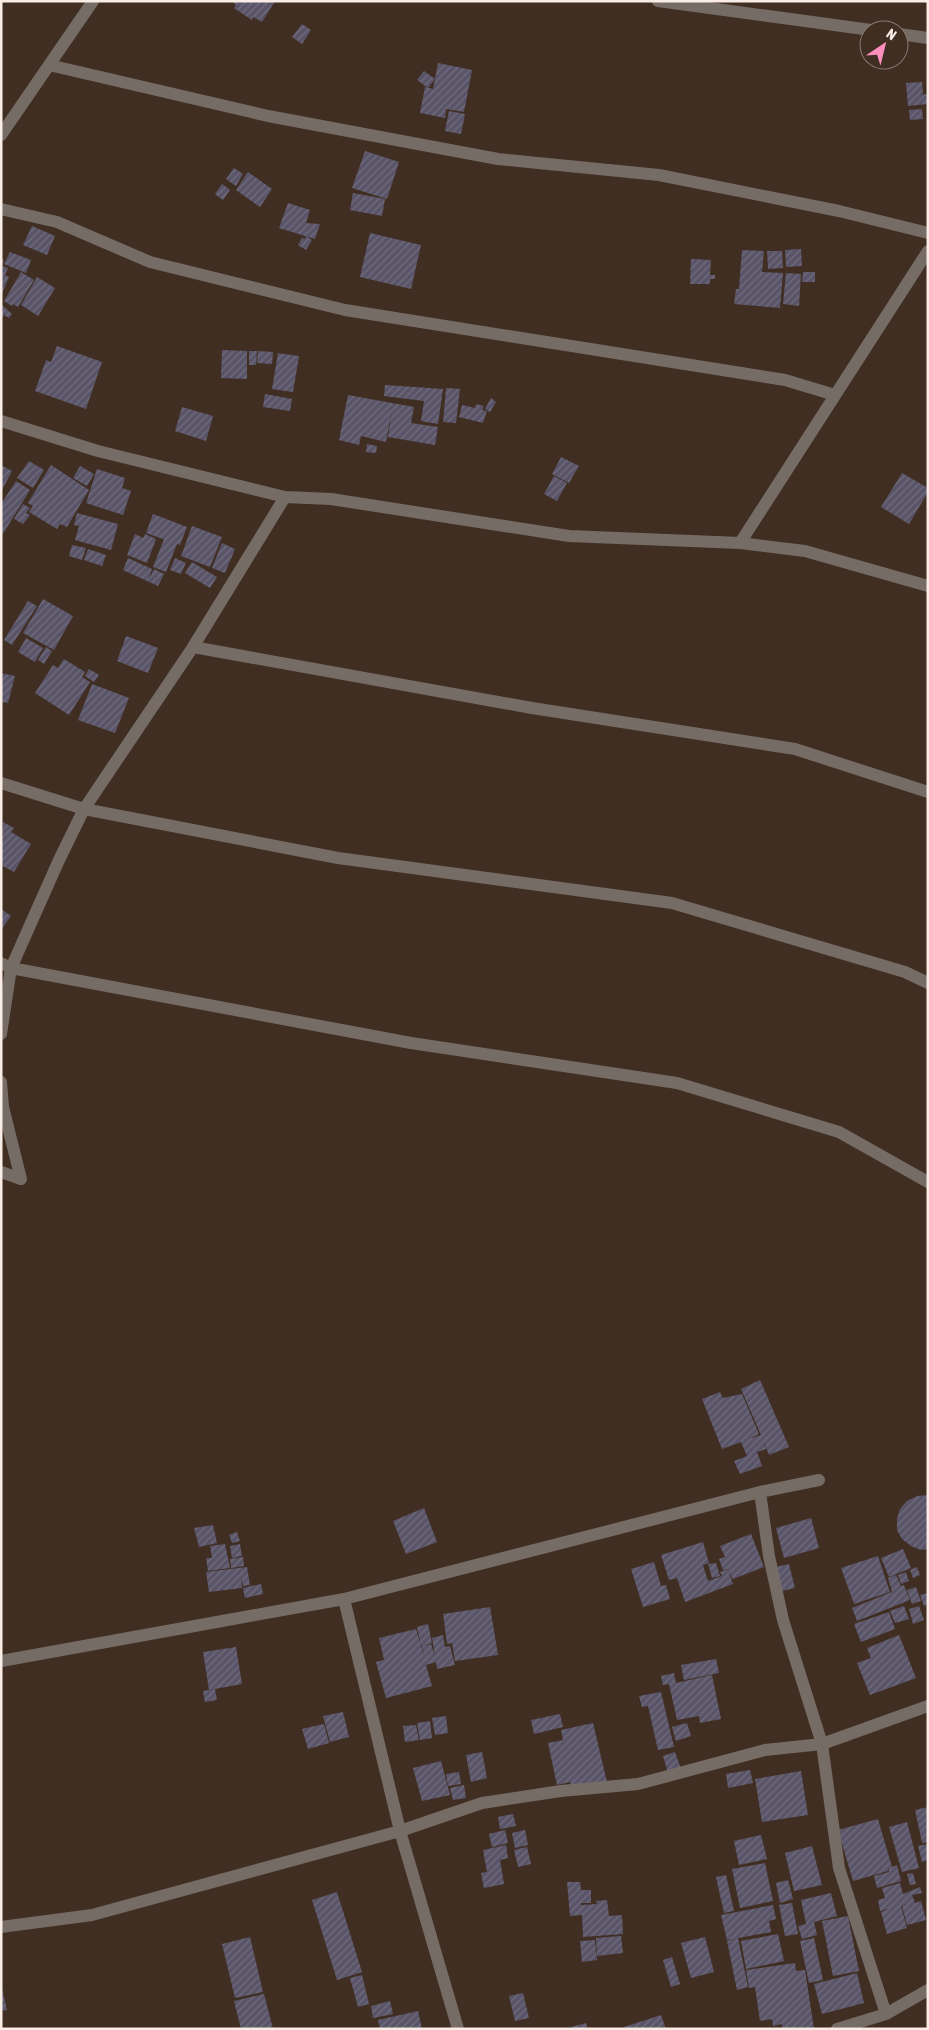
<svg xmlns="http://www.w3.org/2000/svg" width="929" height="2030" viewBox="0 0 929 2030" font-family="'Asap Condensed',sans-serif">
<defs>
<pattern id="building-hatch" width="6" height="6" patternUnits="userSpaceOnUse" patternTransform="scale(1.25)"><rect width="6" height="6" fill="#595468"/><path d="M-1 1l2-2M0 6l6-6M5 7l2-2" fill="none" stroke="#726d7d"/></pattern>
</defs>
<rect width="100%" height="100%" fill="#402e22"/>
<path fill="url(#building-hatch)" d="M 231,1 L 275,1 L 262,22 L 253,17 L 252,20 L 234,8 L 236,5 Z
M 302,24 L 311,30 L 302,44 L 292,37 Z
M 438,63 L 472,70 L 464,112 L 446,109 L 445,118 L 420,113 L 425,87 L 433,89 Z
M 424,71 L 435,79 L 428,88 L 417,80 Z
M 922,82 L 923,94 L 919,95 L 928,94 L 928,104 L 908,106 L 906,83 Z
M 922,109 L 923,119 L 910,120 L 909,110 Z
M 449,111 L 465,114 L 461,134 L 445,131 Z
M 365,151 L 399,162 L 387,199 L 352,188 Z
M 234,168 L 243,174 L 236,186 L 226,179 Z
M 248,172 L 272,189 L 260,207 L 236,190 Z
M 222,184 L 230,190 L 223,200 L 215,194 Z
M 353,193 L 385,199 L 382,216 L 350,210 Z
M 288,203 L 310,210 L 306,223 L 320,224 L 315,239 L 279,228 Z
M 32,226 L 55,236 L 47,255 L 23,245 Z
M 370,233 L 421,245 L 411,289 L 360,277 Z
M 306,236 L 312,240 L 306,250 L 298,245 L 302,238 L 305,239 Z
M 801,249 L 802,266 L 786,267 L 785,250 Z
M 742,250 L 764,251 L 762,272 L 783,273 L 780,308 L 734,304 L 736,289 L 739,289 Z
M 767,251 L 782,251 L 783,268 L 768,269 Z
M 10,252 L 31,260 L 26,273 L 4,264 Z
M 1,259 L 4,260 L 2,266 L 8,268 L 5,275 L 9,277 L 1,296 Z
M 691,259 L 711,260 L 710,275 L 715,275 L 715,279 L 710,279 L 710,284 L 690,284 Z
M 21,272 L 34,280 L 18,307 L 13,304 L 12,306 L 4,301 Z
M 803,272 L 815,272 L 815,282 L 802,282 Z
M 786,273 L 801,274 L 799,306 L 783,304 Z
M 37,277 L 55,288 L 38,316 L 21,305 Z
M 1,304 L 12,314 L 9,318 L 4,315 L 1,319 Z
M 57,346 L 102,362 L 86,409 L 35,391 L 46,360 L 51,362 Z
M 222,350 L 247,351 L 247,379 L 221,378 Z
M 249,351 L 257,351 L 256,365 L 249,365 Z
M 258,351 L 273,352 L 272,364 L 257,363 Z
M 278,353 L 299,356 L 293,392 L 272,389 Z
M 385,385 L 443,389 L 438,424 L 421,421 L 424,401 L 384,396 Z
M 446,388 L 460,389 L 456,423 L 443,422 Z
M 265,394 L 292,399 L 290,411 L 263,407 Z
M 348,395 L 414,407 L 411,423 L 438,427 L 435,445 L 388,437 L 392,411 L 386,442 L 361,436 L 359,445 L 339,440 Z
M 491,398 L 496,402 L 490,412 L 485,409 Z
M 476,404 L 484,406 L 482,410 L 487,411 L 483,423 L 459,417 L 462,405 L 475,408 Z
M 182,407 L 213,416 L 206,441 L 175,431 Z
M 367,444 L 377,446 L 376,453 L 366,452 Z
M 561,457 L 579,466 L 569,483 L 552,474 Z
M 29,461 L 44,470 L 33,488 L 17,478 Z
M 1,465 L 12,471 L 1,492 Z
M 51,465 L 89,490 L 67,527 L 60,524 L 57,529 L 29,512 L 33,506 L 28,503 Z
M 80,466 L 94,474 L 87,486 L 73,478 Z
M 97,469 L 125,478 L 122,488 L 131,491 L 123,515 L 86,503 Z
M 902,473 L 928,488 L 928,492 L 909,524 L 881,507 Z
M 554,476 L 567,483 L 557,501 L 544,494 Z
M 16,481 L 30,490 L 1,537 L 1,504 Z
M 23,504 L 30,508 L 26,513 L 30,515 L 23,524 L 14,519 Z
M 77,513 L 118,524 L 111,550 L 75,540 L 79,526 L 74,525 Z
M 153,514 L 187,527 L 180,545 L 146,533 Z
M 192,526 L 222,537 L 210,567 L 181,556 Z
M 135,534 L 143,538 L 145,534 L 156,539 L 147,563 L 127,555 Z
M 164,539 L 177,544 L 166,572 L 153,567 Z
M 222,543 L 235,549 L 225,573 L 212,568 Z
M 72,545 L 86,548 L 82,560 L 69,556 Z
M 88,549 L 106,555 L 102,566 L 84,560 Z
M 128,558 L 152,569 L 149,579 L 154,569 L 164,574 L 158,586 L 123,570 Z
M 175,558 L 186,563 L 181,574 L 170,570 Z
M 192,562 L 217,577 L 210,588 L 185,573 Z
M 43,599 L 73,616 L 54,650 L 23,633 Z
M 28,601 L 37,606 L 12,645 L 4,640 Z
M 126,636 L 158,648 L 148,673 L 117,661 Z
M 26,638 L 43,648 L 35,662 L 18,652 Z
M 46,647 L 52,651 L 44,664 L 38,660 Z
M 64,659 L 85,672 L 82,677 L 90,682 L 69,715 L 35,693 L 53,665 L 58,668 Z
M 89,669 L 99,675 L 94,682 L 85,676 Z
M 1,673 L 15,676 L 8,703 L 1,702 Z
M 92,684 L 129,698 L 115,733 L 78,720 Z
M 3,822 L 14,828 L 11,832 L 31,844 L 14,872 L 1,865 Z
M 1,909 L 11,916 L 1,930 Z
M 760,1380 L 789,1447 L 769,1455 L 762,1438 L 766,1449 L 757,1452 L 762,1466 L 740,1474 L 734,1461 L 747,1456 L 741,1442 L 722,1449 L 702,1399 L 720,1392 L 723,1398 L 742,1394 L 759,1434 L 748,1439 L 761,1435 L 741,1389 Z
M 928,1495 L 928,1549 L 921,1550 L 911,1546 L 902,1539 L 897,1530 L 897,1519 L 900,1509 L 907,1501 L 917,1496 Z
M 424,1508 L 437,1542 L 406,1554 L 393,1521 Z
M 811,1518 L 819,1548 L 784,1558 L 776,1528 Z
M 213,1525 L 217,1543 L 199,1547 L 194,1528 Z
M 237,1532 L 240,1541 L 232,1543 L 229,1535 Z
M 751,1534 L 764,1567 L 733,1579 L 729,1572 L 733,1584 L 685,1602 L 677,1578 L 669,1580 L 661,1555 L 703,1542 L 709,1563 L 703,1565 L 708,1581 L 722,1576 L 720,1572 L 729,1569 L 723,1570 L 719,1559 L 725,1557 L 720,1546 Z
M 225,1544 L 230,1568 L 208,1571 L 206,1558 L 212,1558 L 210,1546 Z
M 240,1544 L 242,1556 L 232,1558 L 230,1546 Z
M 903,1549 L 911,1568 L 889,1577 L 881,1558 Z
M 878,1556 L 890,1592 L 854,1604 L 841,1568 Z
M 243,1557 L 244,1566 L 231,1568 L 230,1559 Z
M 654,1562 L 661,1586 L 666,1585 L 670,1599 L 643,1607 L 631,1569 Z
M 716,1563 L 720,1576 L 712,1578 L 708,1564 Z
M 789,1564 L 795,1588 L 782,1591 L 776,1567 Z
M 247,1567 L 250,1585 L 243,1586 L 241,1577 L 242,1588 L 209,1592 L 206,1572 Z
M 917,1567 L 920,1575 L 913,1578 L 910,1570 Z
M 906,1572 L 909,1581 L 901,1584 L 898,1575 Z
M 896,1575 L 901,1586 L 904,1585 L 910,1600 L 857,1621 L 852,1608 L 892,1592 L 888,1578 Z
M 261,1584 L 263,1594 L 245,1598 L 243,1588 Z
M 916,1587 L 921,1601 L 912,1604 L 907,1590 Z
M 928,1593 L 928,1605 L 924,1606 L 920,1595 Z
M 904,1606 L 909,1619 L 895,1623 L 890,1611 Z
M 919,1606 L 924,1620 L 913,1624 L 909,1609 Z
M 490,1607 L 498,1655 L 455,1661 L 452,1643 L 447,1644 L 443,1614 Z
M 889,1612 L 895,1629 L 861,1642 L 854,1624 Z
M 428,1624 L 432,1643 L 421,1646 L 417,1627 Z
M 416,1629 L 424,1656 L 422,1646 L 431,1644 L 435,1656 L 432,1638 L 443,1635 L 445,1647 L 450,1646 L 455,1665 L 437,1669 L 436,1662 L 426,1665 L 432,1686 L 386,1698 L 376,1662 L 384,1660 L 379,1638 Z
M 899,1635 L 916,1678 L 870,1695 L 857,1663 L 871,1658 L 867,1648 Z
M 236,1647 L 242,1684 L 215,1689 L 217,1700 L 205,1702 L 203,1691 L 209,1690 L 203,1652 Z
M 716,1659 L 719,1673 L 684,1680 L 681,1665 Z
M 674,1673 L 676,1683 L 712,1675 L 721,1719 L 700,1723 L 699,1716 L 677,1720 L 669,1684 L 663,1685 L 661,1676 Z
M 661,1692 L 674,1747 L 658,1750 L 648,1706 L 642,1707 L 639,1696 Z
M 343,1712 L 349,1737 L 330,1742 L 323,1716 Z
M 560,1714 L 563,1727 L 534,1734 L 531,1720 Z
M 446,1716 L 448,1733 L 435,1735 L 432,1718 Z
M 430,1721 L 432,1738 L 420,1740 L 417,1723 Z
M 593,1723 L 607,1782 L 572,1789 L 570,1782 L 557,1785 L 548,1743 L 563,1740 L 561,1730 Z
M 687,1723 L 691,1736 L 676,1741 L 672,1727 Z
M 324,1724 L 329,1743 L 308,1749 L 302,1729 Z
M 416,1725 L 419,1740 L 405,1742 L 403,1726 Z
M 482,1752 L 487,1778 L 471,1782 L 466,1755 Z
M 675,1752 L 681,1769 L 668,1773 L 663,1756 Z
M 441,1761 L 450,1795 L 422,1801 L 413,1768 Z
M 750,1770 L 753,1783 L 728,1788 L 726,1774 Z
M 801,1771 L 808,1815 L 762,1822 L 755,1779 Z
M 459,1772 L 461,1784 L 448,1786 L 446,1774 Z
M 464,1785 L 466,1798 L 453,1800 L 450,1788 Z
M 928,1807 L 928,1842 L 922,1843 L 915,1810 Z
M 513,1814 L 516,1826 L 500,1829 L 498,1817 Z
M 878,1819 L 892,1867 L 897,1865 L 901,1881 L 877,1888 L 874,1876 L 889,1872 L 888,1867 L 888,1871 L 853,1881 L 838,1830 Z
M 907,1822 L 919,1868 L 902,1872 L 889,1827 Z
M 505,1830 L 508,1843 L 492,1847 L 489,1834 Z
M 525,1830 L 528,1845 L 515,1848 L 512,1833 Z
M 761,1835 L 767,1859 L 739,1865 L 734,1841 Z
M 928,1844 L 928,1860 L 922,1862 L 918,1846 Z
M 506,1845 L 508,1858 L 500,1860 L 504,1884 L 484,1888 L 481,1873 L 487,1872 L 483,1850 Z
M 812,1846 L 822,1885 L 794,1891 L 785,1853 Z
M 527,1847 L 531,1864 L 518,1867 L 514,1850 Z
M 765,1863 L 773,1901 L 740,1908 L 732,1869 Z
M 913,1873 L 916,1884 L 910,1885 L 907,1874 Z
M 726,1875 L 734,1911 L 724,1913 L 716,1877 Z
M 788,1880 L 793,1899 L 780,1903 L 776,1883 Z
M 567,1882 L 580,1882 L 581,1890 L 591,1890 L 591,1903 L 581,1903 L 581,1905 L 597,1904 L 596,1901 L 607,1900 L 609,1916 L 622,1915 L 623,1934 L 583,1937 L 582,1915 L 570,1916 Z
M 900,1883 L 903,1894 L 920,1887 L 922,1893 L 912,1895 L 915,1903 L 921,1901 L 926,1920 L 907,1925 L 902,1906 L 911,1903 L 901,1906 L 907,1928 L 887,1934 L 881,1912 L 889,1909 L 880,1911 L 878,1900 L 885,1898 L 882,1888 Z
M 337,1892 L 362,1972 L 337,1980 L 312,1900 Z
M 831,1893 L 837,1916 L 814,1922 L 817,1935 L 802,1939 L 798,1926 L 806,1924 L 801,1900 Z
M 792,1903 L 798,1934 L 785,1936 L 779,1905 Z
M 773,1905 L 776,1919 L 769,1921 L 771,1932 L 738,1938 L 748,1987 L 737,1990 L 727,1941 L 735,1939 L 727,1940 L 721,1915 Z
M 848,1916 L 859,1971 L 833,1976 L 822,1921 Z
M 778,1934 L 784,1961 L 746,1969 L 741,1941 Z
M 621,1936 L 623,1953 L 597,1956 L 596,1938 Z
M 250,1937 L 263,1992 L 235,1998 L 222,1944 Z
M 705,1937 L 714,1972 L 691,1978 L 681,1943 Z
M 814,1938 L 823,1980 L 809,1983 L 800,1941 Z
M 595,1940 L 597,1960 L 582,1962 L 580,1941 Z
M 672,1957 L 680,1984 L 671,1987 L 663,1960 Z
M 795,1963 L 796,1971 L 805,1970 L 814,2029 L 782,2029 L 782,2024 L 773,2026 L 772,2019 L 760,2021 L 755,1987 L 749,1988 L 746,1970 Z
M 857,1973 L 864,2003 L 822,2014 L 814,1984 Z
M 362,1975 L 369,2004 L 358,2007 L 350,1978 Z
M 1,1984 L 7,2010 L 1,2011 Z
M 523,1993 L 529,2018 L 515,2021 L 509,1996 Z
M 264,1994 L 273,2029 L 241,2029 L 234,2001 Z
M 390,2001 L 393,2014 L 373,2018 L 371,2006 Z
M 418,2011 L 422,2029 L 380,2029 L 378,2020 Z
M 661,2015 L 666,2029 L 625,2029 L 624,2027 Z
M 586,2023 L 588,2029 L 572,2029 L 571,2027 Z"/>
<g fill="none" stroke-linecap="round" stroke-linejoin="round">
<path stroke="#756c66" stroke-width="12" d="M 658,1 L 871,30
M 899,34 L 928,38
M 49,65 L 268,116 L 498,159 L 659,175 L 839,211 L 928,233
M 1,135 L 93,1
M 1,209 L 57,222 L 150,262 L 345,310 L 785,380 L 835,395
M 1,421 L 98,451 L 285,497 L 331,499 L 569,536 L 740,543 L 805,551 L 928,586
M 740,543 L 928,251
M 193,647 L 532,708 L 795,749 L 928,792
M 1,783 L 84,809 L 338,858 L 672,903 L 905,972 L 928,983
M 1,963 L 11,968 L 411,1043 L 677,1083 L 839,1132 L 928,1182
M 1,1034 L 11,968 L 59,860 L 84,809 L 193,647 L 285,497
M 1,1082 L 3,1107 L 21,1179
M 1,1172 L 21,1179
M 760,1492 L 769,1556 L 783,1620 L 822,1744 L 839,1868 L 886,2014
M 344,1599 L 400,1831 L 458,2029
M 1,1661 L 344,1599 L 760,1492 L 819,1480
M 1,1927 L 92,1915 L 400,1831 L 482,1803 L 561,1791 L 638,1784 L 765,1750 L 822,1744 L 928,1706
M 837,2029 L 886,2014 L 928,1990"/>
</g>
<rect width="929" height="2030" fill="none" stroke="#f9ede5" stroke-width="5"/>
<g transform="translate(884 45) rotate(35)"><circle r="24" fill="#402e22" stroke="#8a7a70"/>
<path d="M0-4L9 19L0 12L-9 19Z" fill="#fe8ebd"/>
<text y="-8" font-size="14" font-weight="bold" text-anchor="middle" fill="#f9ede5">N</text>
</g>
</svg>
